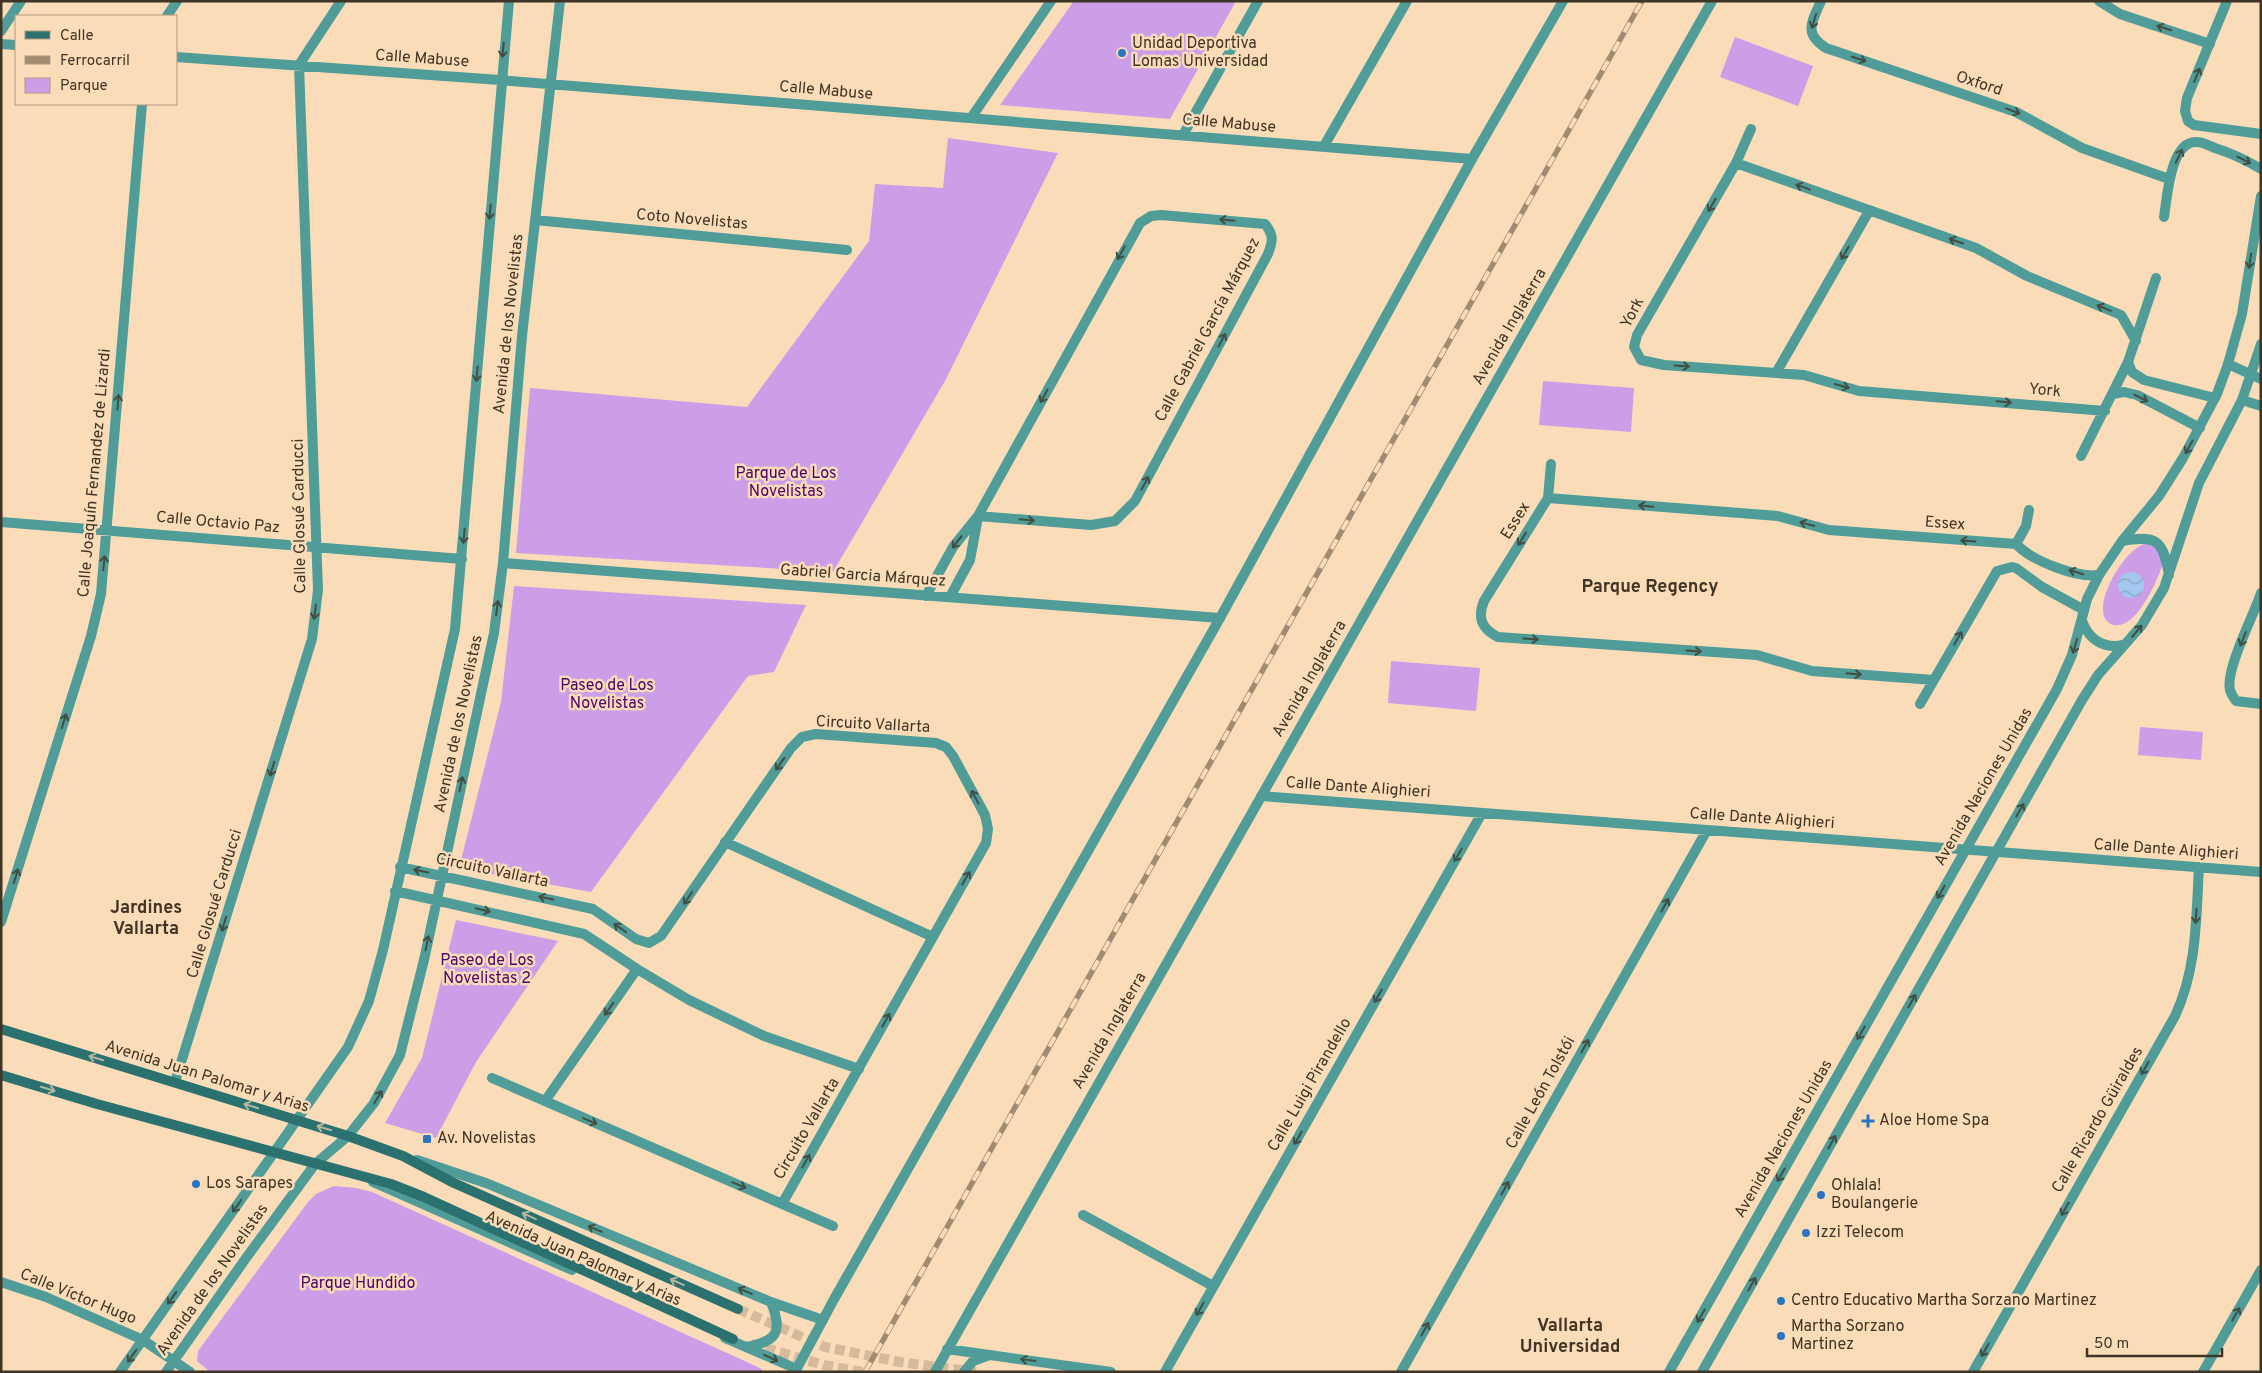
<svg xmlns="http://www.w3.org/2000/svg" width="2262" height="1373" viewBox="0 0 2262 1373" font-family="Overpass,sans-serif">
<defs>
<pattern id="water-waves" width="16" height="10" patternUnits="userSpaceOnUse" patternTransform="scale(1.25)"><rect width="16" height="10" fill="#a5c7ef"/><path d="M0 5q4-4 8 0t8 0" fill="none" stroke="#88a2c1"/></pattern>
</defs>
<rect width="100%" height="100%" fill="#fadcb8"/>
<path fill="#cd9ee8" d="M 1074,1 L 1236,1 L 1170,119 L 1000,105 Z
M 1735,37 L 1813,66 L 1798,106 L 1720,77 Z
M 948,138 L 1058,153 L 945,381 L 833,572 L 516,553 L 530,388 L 747,407 L 869,241 L 875,184 L 943,188 Z
M 1543,381 L 1634,388 L 1631,432 L 1539,425 Z
M 2145,544 L 2155,546 L 2163,563 C 2158,580 2136,630 2114,625 C 2109,624 2105,620 2104,616 C 2097,596 2126,548 2145,544 Z
M 514,586 L 806,605 L 774,672 L 748,676 L 591,892 L 459,868 L 501,702 Z
M 1391,661 L 1480,668 L 1476,711 L 1388,703 Z
M 2140,727 L 2203,732 L 2201,760 L 2138,755 Z
M 456,920 L 558,941 L 476,1062 L 436,1138 L 385,1123 L 422,1058 Z
M 334,1186 L 356,1188 L 372,1192 L 760,1368 L 764,1372 L 210,1372 L 197,1361 L 198,1351 L 308,1202 L 316,1194 Z"/>
<path fill="url(#water-waves)" d="M2118 585a13 13 0 1 1 26 0a13 13 0 1 1-26 0Z"/>
<g fill="none" stroke-linecap="round" stroke-linejoin="round">
<path stroke="#d5ba9b" stroke-width="10" stroke-dasharray="10 5" stroke-linecap="butt" d="M 738,1309 L 825,1347 L 900,1362 L 976,1372
M 751,1344 L 824,1365 L 862,1372"/>
<path stroke="#4f9c99" stroke-width="10" d="M 1821,1 C 1812,22 1803,33 1826,48 L 2016,112 L 2082,148 L 2169,179
M 2099,1 L 2120,14 L 2210,44
M 2227,1 L 2187,98 L 2185,111 L 2188,121 L 2194,125 L 2261,134
M 167,16 L 177,1
M 1,31 L 21,1
M 1,44 L 16,45
M 176,57 L 500,80 L 1472,159
M 971,118 L 1051,1
M 1751,129 L 1736,163 L 1637,335 L 1634,347 L 1641,360 L 1664,365 L 1804,375 L 1859,391 L 2105,411
M 1183,135 L 1258,1
M 1324,146 L 1407,1
M 1736,163 L 1976,248 L 2027,276 L 2121,315 L 2136,341
M 2164,217 C 2167,199 2170,140 2197,142 C 2203,142 2210,146 2215,148 C 2231,153 2246,160 2261,169
M 535,220 L 847,250
M 2128,362 L 2132,372 L 2144,380 L 2215,398
M 2228,364 L 2261,379
M 1776,373 L 1869,211
M 2113,394 L 2124,392 L 2137,395 L 2200,428
M 2242,400 L 2261,406
M 2081,456 L 2128,362 L 2156,278
M 1551,464 L 1548,498 L 1484,601 C 1477,618 1482,629 1498,637 L 1757,655 L 1812,671 L 1934,680
M 1548,498 L 1778,516 L 1829,530 L 2016,544 C 2032,561 2076,578 2099,575
M 1,522 L 462,559
M 2016,544 L 2026,526 L 2029,510
M 503,563 L 1220,618
M 2261,593 C 2254,615 2225,670 2230,690 C 2231,694 2234,698 2236,701 L 2261,704
M 926,596 L 953,547 L 978,516 L 1140,223 L 1151,216 L 1161,215 L 1265,224 C 1274,235 1273,241 1268,254 L 1135,501 L 1115,521 L 1091,525 L 978,516
M 950,597 L 970,560 L 978,517
M 1920,704 L 1997,571 L 2012,567 L 2016,568 L 2042,587 L 2084,610
M 1261,796 L 2261,872
M 725,842 L 933,937
M 400,867 L 593,909 L 636,939 L 649,943 L 661,936 L 791,748 L 802,737 L 816,734 L 936,743 L 946,747 L 953,756 L 985,815 L 988,829 L 986,843 L 782,1204
M 395,891 L 584,934 L 637,969 L 689,1000 L 764,1036 L 859,1069
M 1,922 L 91,636 L 101,594 L 142,104
M 492,1078 L 833,1226
M 175,1082 L 312,639 L 318,590 L 299,65 L 341,1
M 545,1101 L 637,969
M 417,1160 L 486,1183 L 771,1302 L 823,1320
M 373,1182 L 572,1270
M 1083,1215 L 1213,1286
M 1,1282 L 46,1297 L 143,1340 L 190,1372
M 725,1338 L 797,1369
M 746,1347 C 777,1341 783,1333 771,1302
M 947,1349 L 1111,1372
M 120,1372 L 348,1047 L 369,1001 L 383,950 L 455,629 L 509,1
M 166,1372 L 246,1258 L 315,1164 L 348,1136 L 374,1103 L 400,1055 L 424,960 L 494,633 L 503,563 L 522,336 L 560,1
M 935,1372 L 1712,1
M 964,1372 L 973,1361 L 987,1356
M 1165,1372 L 1482,813
M 1401,1372 L 1707,830
M 1973,1372 L 2175,1016 C 2197,969 2196,919 2199,867
M 2203,1372 L 2261,1270"/>
<path stroke="#4f9c99" stroke-width="10" d="M 2122,541 C 2157,535 2163,540 2169,575
M 2082,621 C 2089,640 2104,649 2123,645
M 795,1372 L 833,1301 L 1220,618 L 1472,159 L 1563,1
M 1669,1372 L 2057,689 L 2072,655 L 2087,599 L 2099,575 L 2122,541 L 2159,496 L 2183,458 L 2217,394 L 2228,364 L 2242,314 L 2261,196
M 1702,1372 L 2082,700 L 2098,675 L 2142,625 L 2164,588 L 2199,483 L 2242,400 L 2261,344"/>
<path stroke="#2b716f" stroke-width="10" d="M 1,1029 L 348,1136 L 403,1156 L 454,1183 L 738,1309
M 1,1075 L 97,1104 L 391,1184 L 424,1197 L 733,1339"/>
<g stroke="#a18c72" stroke-width="5.5">
<path id="rail" d="M 865,1372 L 1642,1"/>
</g>
<use href="#rail" stroke="#fadcb8" stroke-width="4" stroke-dasharray="11" stroke-linecap="butt"/>
</g>
<defs><path id="oneway-shaft" d="M-6 0H5M1.5-3L5.5 0L1.5 3" fill="none" stroke-width="1.6" stroke-linecap="round" stroke-linejoin="round" transform="scale(1.25)"/></defs>
<g stroke="#434e42">
<use href="#oneway-shaft" transform="translate(1814 21) rotate(107)"/>
<use href="#oneway-shaft" transform="translate(2164 28) rotate(-162)"/>
<use href="#oneway-shaft" transform="translate(503 50) rotate(96)"/>
<use href="#oneway-shaft" transform="translate(1859 59) rotate(18)"/>
<use href="#oneway-shaft" transform="translate(2197 75) rotate(-68)"/>
<use href="#oneway-shaft" transform="translate(2013 111) rotate(21)"/>
<use href="#oneway-shaft" transform="translate(2179 156) rotate(-64)"/>
<use href="#oneway-shaft" transform="translate(2244 160) rotate(26)"/>
<use href="#oneway-shaft" transform="translate(1803 187) rotate(-160)"/>
<use href="#oneway-shaft" transform="translate(1712 205) rotate(120)"/>
<use href="#oneway-shaft" transform="translate(490 212) rotate(95)"/>
<use href="#oneway-shaft" transform="translate(1227 220) rotate(-175)"/>
<use href="#oneway-shaft" transform="translate(1956 241) rotate(-161)"/>
<use href="#oneway-shaft" transform="translate(1121 253) rotate(119)"/>
<use href="#oneway-shaft" transform="translate(1845 253) rotate(120)"/>
<use href="#oneway-shaft" transform="translate(2250 261) rotate(99)"/>
<use href="#oneway-shaft" transform="translate(2104 308) rotate(-158)"/>
<use href="#oneway-shaft" transform="translate(1222 340) rotate(-62)"/>
<use href="#oneway-shaft" transform="translate(1682 366) rotate(4)"/>
<use href="#oneway-shaft" transform="translate(477 374) rotate(95)"/>
<use href="#oneway-shaft" transform="translate(1842 386) rotate(16)"/>
<use href="#oneway-shaft" transform="translate(1044 396) rotate(119)"/>
<use href="#oneway-shaft" transform="translate(2141 398) rotate(26)"/>
<use href="#oneway-shaft" transform="translate(118 402) rotate(-85)"/>
<use href="#oneway-shaft" transform="translate(2004 402) rotate(5)"/>
<use href="#oneway-shaft" transform="translate(2189 447) rotate(119)"/>
<use href="#oneway-shaft" transform="translate(1145 483) rotate(-62)"/>
<use href="#oneway-shaft" transform="translate(1646 506) rotate(-175)"/>
<use href="#oneway-shaft" transform="translate(1027 520) rotate(5)"/>
<use href="#oneway-shaft" transform="translate(1807 524) rotate(-165)"/>
<use href="#oneway-shaft" transform="translate(464 536) rotate(95)"/>
<use href="#oneway-shaft" transform="translate(1522 539) rotate(122)"/>
<use href="#oneway-shaft" transform="translate(1968 541) rotate(-176)"/>
<use href="#oneway-shaft" transform="translate(957 542) rotate(128)"/>
<use href="#oneway-shaft" transform="translate(104 563) rotate(-84)"/>
<use href="#oneway-shaft" transform="translate(2076 572) rotate(-163)"/>
<use href="#oneway-shaft" transform="translate(497 608) rotate(-83)"/>
<use href="#oneway-shaft" transform="translate(315 612) rotate(98)"/>
<use href="#oneway-shaft" transform="translate(2137 631) rotate(-51)"/>
<use href="#oneway-shaft" transform="translate(1958 638) rotate(-60)"/>
<use href="#oneway-shaft" transform="translate(1531 639) rotate(4)"/>
<use href="#oneway-shaft" transform="translate(2243 639) rotate(112)"/>
<use href="#oneway-shaft" transform="translate(2075 646) rotate(107)"/>
<use href="#oneway-shaft" transform="translate(1694 651) rotate(4)"/>
<use href="#oneway-shaft" transform="translate(1854 674) rotate(5)"/>
<use href="#oneway-shaft" transform="translate(64 721) rotate(-73)"/>
<use href="#oneway-shaft" transform="translate(780 764) rotate(125)"/>
<use href="#oneway-shaft" transform="translate(272 769) rotate(107)"/>
<use href="#oneway-shaft" transform="translate(461 784) rotate(-78)"/>
<use href="#oneway-shaft" transform="translate(975 797) rotate(-118)"/>
<use href="#oneway-shaft" transform="translate(2020 810) rotate(-60)"/>
<use href="#oneway-shaft" transform="translate(1458 855) rotate(120)"/>
<use href="#oneway-shaft" transform="translate(421 871) rotate(-169)"/>
<use href="#oneway-shaft" transform="translate(16 876) rotate(-73)"/>
<use href="#oneway-shaft" transform="translate(966 878) rotate(-60)"/>
<use href="#oneway-shaft" transform="translate(1941 892) rotate(120)"/>
<use href="#oneway-shaft" transform="translate(546 898) rotate(-168)"/>
<use href="#oneway-shaft" transform="translate(688 898) rotate(124)"/>
<use href="#oneway-shaft" transform="translate(1665 905) rotate(-61)"/>
<use href="#oneway-shaft" transform="translate(483 910) rotate(13)"/>
<use href="#oneway-shaft" transform="translate(2196 916) rotate(94)"/>
<use href="#oneway-shaft" transform="translate(224 924) rotate(107)"/>
<use href="#oneway-shaft" transform="translate(620 928) rotate(-145)"/>
<use href="#oneway-shaft" transform="translate(427 943) rotate(-79)"/>
<use href="#oneway-shaft" transform="translate(1378 996) rotate(120)"/>
<use href="#oneway-shaft" transform="translate(1912 1001) rotate(-61)"/>
<use href="#oneway-shaft" transform="translate(609 1009) rotate(125)"/>
<use href="#oneway-shaft" transform="translate(886 1020) rotate(-61)"/>
<use href="#oneway-shaft" transform="translate(1861 1033) rotate(120)"/>
<use href="#oneway-shaft" transform="translate(1585 1046) rotate(-61)"/>
<use href="#oneway-shaft" transform="translate(2145 1068) rotate(120)"/>
<use href="#oneway-shaft" transform="translate(378 1097) rotate(-59)"/>
<use href="#oneway-shaft" transform="translate(590 1121) rotate(23)"/>
<use href="#oneway-shaft" transform="translate(1298 1138) rotate(120)"/>
<use href="#oneway-shaft" transform="translate(1832 1142) rotate(-61)"/>
<use href="#oneway-shaft" transform="translate(806 1161) rotate(-60)"/>
<use href="#oneway-shaft" transform="translate(1781 1175) rotate(120)"/>
<use href="#oneway-shaft" transform="translate(739 1185) rotate(23)"/>
<use href="#oneway-shaft" transform="translate(1505 1188) rotate(-61)"/>
<use href="#oneway-shaft" transform="translate(237 1206) rotate(125)"/>
<use href="#oneway-shaft" transform="translate(2065 1209) rotate(120)"/>
<use href="#oneway-shaft" transform="translate(595 1229) rotate(-157)"/>
<use href="#oneway-shaft" transform="translate(1752 1284) rotate(-61)"/>
<use href="#oneway-shaft" transform="translate(745 1291) rotate(-157)"/>
<use href="#oneway-shaft" transform="translate(172 1298) rotate(125)"/>
<use href="#oneway-shaft" transform="translate(1200 1309) rotate(120)"/>
<use href="#oneway-shaft" transform="translate(2236 1314) rotate(-60)"/>
<use href="#oneway-shaft" transform="translate(1701 1316) rotate(120)"/>
<use href="#oneway-shaft" transform="translate(1425 1329) rotate(-61)"/>
<use href="#oneway-shaft" transform="translate(1985 1350) rotate(120)"/>
<use href="#oneway-shaft" transform="translate(132 1356) rotate(125)"/>
<use href="#oneway-shaft" transform="translate(771 1358) rotate(24)"/>
<use href="#oneway-shaft" transform="translate(1028 1360) rotate(-172)"/>
</g>
<g stroke="#b2b79e">
<use href="#oneway-shaft" transform="translate(96 1058) rotate(-163)"/>
<use href="#oneway-shaft" transform="translate(48 1089) rotate(17)"/>
<use href="#oneway-shaft" transform="translate(251 1106) rotate(-163)"/>
<use href="#oneway-shaft" transform="translate(324 1128) rotate(-163)"/>
<use href="#oneway-shaft" transform="translate(529 1216) rotate(-156)"/>
<use href="#oneway-shaft" transform="translate(677 1282) rotate(-156)"/>
</g>
<g fill="#2976c5" stroke="#fadcb8" stroke-width="2">
<circle cx="1122" cy="53" r="5"/>
<path d="M1865.5 1113.5h5v5h5v5h-5v5h-5v-5h-5v-5h5z"/>
<rect x="422" y="1134" width="10" height="10" rx="2.5"/>
<circle cx="196" cy="1184" r="5"/>
<circle cx="1821" cy="1195" r="5"/>
<circle cx="1806" cy="1233" r="5"/>
<circle cx="1781" cy="1301" r="5"/>
<circle cx="1781" cy="1336" r="5"/>
</g>
<g text-anchor="middle" dominant-baseline="central" stroke-width="5" stroke-linejoin="round" paint-order="stroke">
<g font-size="16" fill="#3f3425" stroke="#fadcb8" text-anchor="start">
<text x="1132" y="44">Unidad Deportiva<tspan x="1132" dy="18">Lomas Universidad</tspan></text>
<text x="1879" y="1121">Aloe Home Spa</text>
<text x="437" y="1139">Av. Novelistas</text>
<text x="206" y="1184">Los Sarapes</text>
<text x="1831" y="1186">Ohlala!<tspan x="1831" dy="18">Boulangerie</tspan></text>
<text x="1816" y="1233">Izzi Telecom</text>
<text x="1791" y="1301">Centro Educativo Martha Sorzano Martinez</text>
<text x="1791" y="1327">Martha Sorzano<tspan x="1791" dy="18">Martinez</tspan></text>
</g>
<g font-size="16" fill="#3f3425" stroke="#fadcb8">
<text transform="translate(422 59) rotate(4)">Calle Mabuse</text>
<text transform="translate(1979 84) rotate(18)">Oxford</text>
<text transform="translate(826 91) rotate(5)">Calle Mabuse</text>
<text transform="translate(1229 124) rotate(5)">Calle Mabuse</text>
<text transform="translate(692 220) rotate(5)">Coto Novelistas</text>
<text transform="translate(1633 313) rotate(-62)">York</text>
<text transform="translate(509 324) rotate(-84)">Avenida de los Novelistas</text>
<text transform="translate(1510 327) rotate(-60)">Avenida Inglaterra</text>
<text transform="translate(1208 330) rotate(-62)">Calle Gabriel García Márquez</text>
<text transform="translate(2045 391) rotate(5)">York</text>
<text transform="translate(95 473) rotate(-85)">Calle Joaquín Fernandez de Lizardi</text>
<text transform="translate(300 516) rotate(-91)">Calle Glosué Carducci</text>
<text transform="translate(1516 521) rotate(-58)">Essex</text>
<text transform="translate(218 523) rotate(5)">Calle Octavio Paz</text>
<text transform="translate(1945 524) rotate(4)">Essex</text>
<text transform="translate(863 576) rotate(4)">Gabriel Garcia Márquez</text>
<text transform="translate(1310 679) rotate(-60)">Avenida Inglaterra</text>
<text transform="translate(459 724) rotate(-78)">Avenida de los Novelistas</text>
<text transform="translate(873 725) rotate(3)">Circuito Vallarta</text>
<text transform="translate(1984 787) rotate(-60)">Avenida Naciones Unidas</text>
<text transform="translate(1358 788) rotate(4)">Calle Dante Alighieri</text>
<text transform="translate(1762 819) rotate(4)">Calle Dante Alighieri</text>
<text transform="translate(2166 850) rotate(4)">Calle Dante Alighieri</text>
<text transform="translate(492 871) rotate(12)">Circuito Vallarta</text>
<text transform="translate(215 904) rotate(-73)">Calle Glosué Carducci</text>
<text transform="translate(1110 1031) rotate(-60)">Avenida Inglaterra</text>
<text transform="translate(207 1077) rotate(17)">Avenida Juan Palomar y Arias</text>
<text transform="translate(1310 1085) rotate(-60)">Calle Luigi Pirandello</text>
<text transform="translate(1541 1093) rotate(-61)">Calle León Tolstói</text>
<text transform="translate(2098 1120) rotate(-60)">Calle Ricardo Güiraldes</text>
<text transform="translate(807 1129) rotate(-60)">Circuito Vallarta</text>
<text transform="translate(1784 1139) rotate(-60)">Avenida Naciones Unidas</text>
<text transform="translate(583 1259) rotate(24)">Avenida Juan Palomar y Arias</text>
<text transform="translate(213 1280) rotate(-55)">Avenida de los Novelistas</text>
<text transform="translate(78 1297) rotate(22)">Calle Víctor Hugo</text>
</g>
<g font-size="16" fill="#4e016b" stroke="#fadcb8">
<text x="786" y="474">Parque de Los<tspan x="786" dy="18">Novelistas</tspan></text>
<text x="607" y="686">Paseo de Los<tspan x="607" dy="18">Novelistas</tspan></text>
<text x="487" y="961">Paseo de Los<tspan x="487" dy="18">Novelistas 2</tspan></text>
<text x="358" y="1284">Parque Hundido</text>
</g>
<g font-size="18" font-weight="bold" fill="#3f3425" stroke="#fadcb8">
<text x="1650" y="587">Parque Regency</text>
<text x="146" y="908">Jardines<tspan x="146" dy="21">Vallarta</tspan></text>
<text x="1570" y="1326">Vallarta<tspan x="1570" dy="21">Universidad</tspan></text>
</g>
</g>
<rect width="2262" height="1373" fill="none" stroke="#3f3425" stroke-width="5"/>
<rect x="15" y="15" width="162" height="90" fill="#fadcb8" stroke="#af997d"/>
<rect x="25" y="31" width="25" height="8" fill="#2b716f" stroke="#af997d"/>
<text x="60" y="40" font-size="15" fill="#3f3425">Calle</text>
<rect x="25" y="56" width="25" height="8" fill="#a18c72" stroke="#af997d"/>
<text x="60" y="65" font-size="15" fill="#3f3425">Ferrocarril</text>
<rect x="25" y="78" width="25" height="15" fill="#cd9ee8" stroke="#af997d"/>
<text x="60" y="90" font-size="15" fill="#3f3425">Parque</text>
<path d="M2087 1348v8h135v-8" fill="none" stroke="#3f3425" stroke-width="2.5"/>
<text x="2094" y="1348" font-size="15" fill="#3f3425" stroke="#fadcb8" stroke-width="4" paint-order="stroke">50 m</text>
</svg>
